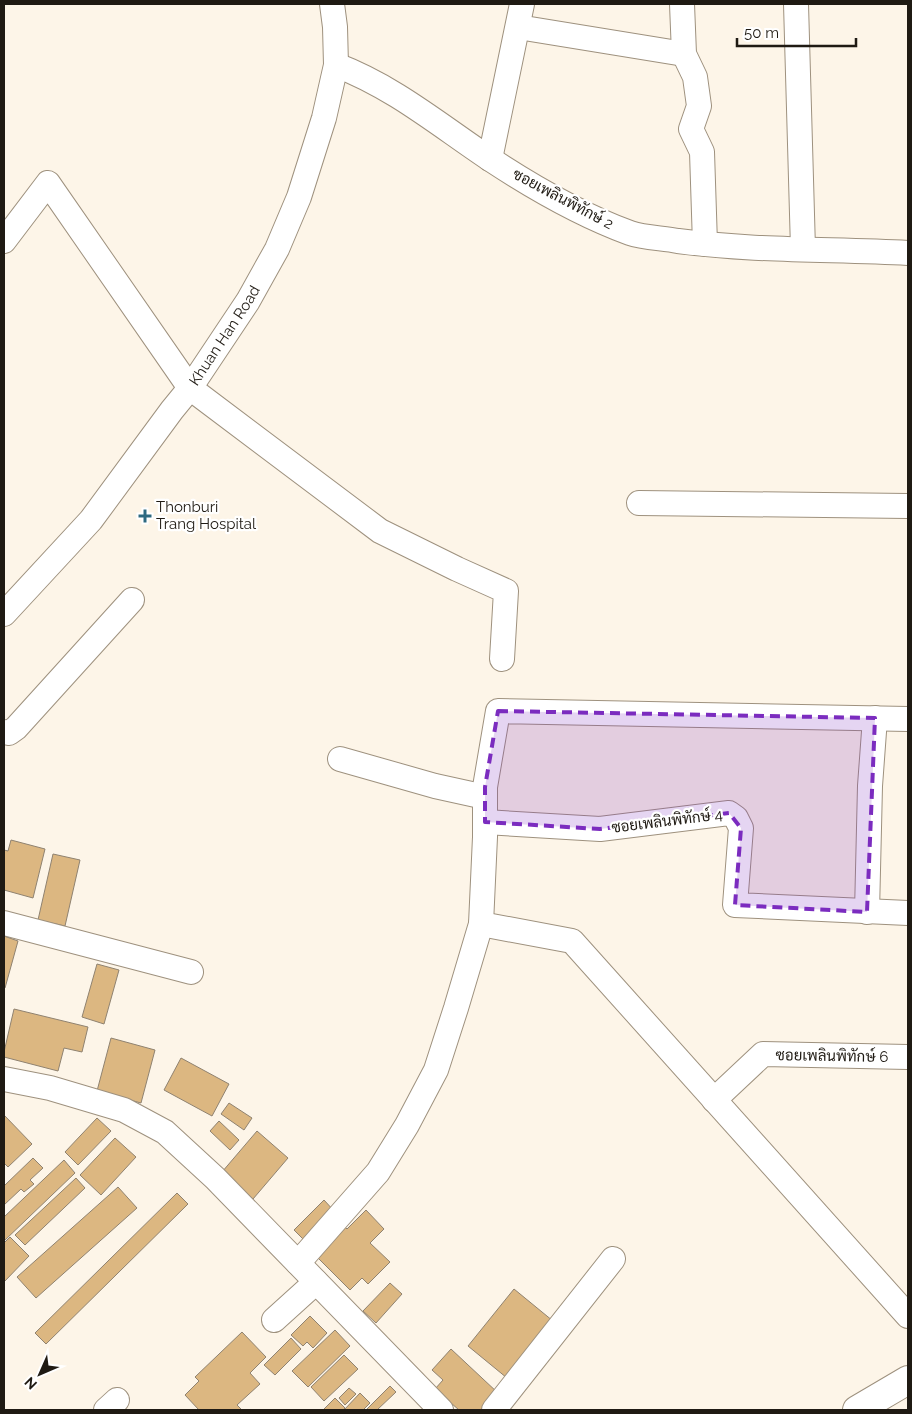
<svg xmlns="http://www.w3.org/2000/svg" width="912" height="1414" viewBox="0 0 912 1414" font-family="Raleway,Sarabun,sans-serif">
<rect width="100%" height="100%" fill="#fdf5e8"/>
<path fill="#dcb781" stroke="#8f8270" d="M 11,840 L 45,849 L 33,898 L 4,890 L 4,850 L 8,851 Z
M 53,854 L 80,860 L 65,926 L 38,920 Z
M 4,936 L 18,941 L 5,988 L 4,987 Z
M 97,964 L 119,970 L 104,1024 L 82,1017 Z
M 14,1009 L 88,1027 L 82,1052 L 64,1048 L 58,1071 L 4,1057 L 4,1052 Z
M 111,1038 L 155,1050 L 141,1103 L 97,1091 Z
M 181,1058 L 229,1084 L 212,1116 L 164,1090 Z
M 229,1103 L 252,1118 L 244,1130 L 221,1114 Z
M 4,1115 L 32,1144 L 8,1167 L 4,1163 Z
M 97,1118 L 111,1131 L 78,1165 L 65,1152 Z
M 219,1121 L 239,1140 L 230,1150 L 210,1131 Z
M 257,1131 L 288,1158 L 253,1199 L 222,1172 Z
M 115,1138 L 136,1157 L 101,1195 L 80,1175 Z
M 33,1158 L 43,1168 L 30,1180 L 34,1184 L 24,1192 L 21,1189 L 4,1205 L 4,1186 Z
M 64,1160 L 75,1173 L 4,1241 L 4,1217 Z
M 76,1178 L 85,1188 L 25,1245 L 15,1235 Z
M 118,1187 L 137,1208 L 36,1298 L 17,1277 Z
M 177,1193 L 188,1204 L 46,1344 L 35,1333 Z
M 324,1200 L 335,1212 L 305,1241 L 294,1230 Z
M 366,1210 L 384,1229 L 370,1243 L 390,1262 L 368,1284 L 362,1278 L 350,1290 L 312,1252 L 341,1223 L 347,1229 Z
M 10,1237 L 29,1256 L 4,1282 L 4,1243 Z
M 390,1283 L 402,1294 L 376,1323 L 363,1311 Z
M 514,1289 L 553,1321 L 507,1378 L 468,1346 Z
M 310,1316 L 327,1333 L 313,1348 L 307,1342 L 303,1346 L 291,1335 Z
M 335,1330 L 350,1346 L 308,1387 L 292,1371 Z
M 242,1332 L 266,1357 L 250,1373 L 260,1384 L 237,1405 L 241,1409 L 240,1410 L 199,1410 L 185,1395 L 199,1381 L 195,1377 Z
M 291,1338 L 301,1349 L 275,1375 L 264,1365 Z
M 451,1349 L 498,1393 L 482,1410 L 459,1410 L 435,1389 L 443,1380 L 432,1370 Z
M 344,1355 L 358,1369 L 324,1401 L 311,1387 Z
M 390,1386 L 396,1392 L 377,1410 L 366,1410 Z
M 349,1388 L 356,1394 L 345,1405 L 339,1398 Z
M 360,1393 L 370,1403 L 363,1410 L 344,1410 Z
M 335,1398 L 345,1408 L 343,1410 L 323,1410 Z"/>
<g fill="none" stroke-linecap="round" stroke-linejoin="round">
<g stroke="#9e917e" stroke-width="26">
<g id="minor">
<path d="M 682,4 L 684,54 L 695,77 L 699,106 L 691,129 L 702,152 L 705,244"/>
<path d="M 796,4 L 803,249"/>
<path d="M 518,27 L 684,54"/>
<path d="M 336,65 C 394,87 439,125 490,159 C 534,188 581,215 630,233 C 644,238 664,238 678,241 C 754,251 832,249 908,253"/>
<path d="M 490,159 L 522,4"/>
<path d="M 4,241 L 48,183 L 190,388 L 380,531 L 457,569 L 506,591 L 502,659"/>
<path d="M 639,503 L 908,506"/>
<path id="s1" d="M 4,614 L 91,520 L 172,410 L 190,388 L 248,301 L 277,249 L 299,197 L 324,118 L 336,65 L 335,27 L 332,4"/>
<path d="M 4,732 L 9,733 L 16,728 L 132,600"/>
<path d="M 340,759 L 435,786 L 485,797"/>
<path d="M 485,822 L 600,829 L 729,813 L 736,818 L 741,828 L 735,905 L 908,913"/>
<path d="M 867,912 L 870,786 L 875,718"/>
<path d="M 4,923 L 191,972"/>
<path d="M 481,924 L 572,941 L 908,1316"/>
<path d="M 4,1079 L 50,1088 L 124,1110 L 165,1132 L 215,1178 L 441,1410"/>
<path d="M 714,1100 L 763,1054 L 908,1057"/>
<path d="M 298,1263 L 378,1172 L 407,1125 L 436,1070 L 456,1008 L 481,924 L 485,837 L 485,787 L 498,711 L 908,719"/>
<path d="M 274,1320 L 316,1282"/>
<path d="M 106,1410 L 117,1400"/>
<path d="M 494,1410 L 613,1259"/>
</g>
</g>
<g stroke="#9e917e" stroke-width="30">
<path id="major" d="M 857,1410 L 908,1380"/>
</g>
<use href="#minor" stroke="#fff" stroke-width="24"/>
<use href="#major" stroke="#fff" stroke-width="28"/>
</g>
<path fill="#7b2cbf" fill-opacity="0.2" stroke="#7b2cbf" stroke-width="4" stroke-dasharray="10 6" stroke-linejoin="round" d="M 498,711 L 875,718 L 867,912 L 735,905 L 741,828 L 729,813 L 600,829 L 485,822 L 485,787 Z"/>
<path fill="#2d6980" stroke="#fff" stroke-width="2" d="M142.5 508.5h5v5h5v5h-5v5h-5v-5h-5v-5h5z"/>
<g text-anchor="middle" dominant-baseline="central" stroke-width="4.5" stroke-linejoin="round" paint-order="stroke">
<g font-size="15" fill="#1f1a13" stroke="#fff">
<text transform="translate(563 199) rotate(28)">ซอยเพลินพิทักษ์ 2</text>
<text stroke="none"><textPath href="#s1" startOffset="356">Khuan Han Road</textPath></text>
<text transform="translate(667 821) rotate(-7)">ซอยเพลินพิทักษ์ 4</text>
<text transform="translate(832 1056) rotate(1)">ซอยเพลินพิทักษ์ 6</text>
</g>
<g font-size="15" fill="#1f1a13" stroke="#fff" text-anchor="start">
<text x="156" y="507">Thonburi<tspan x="156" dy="17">Trang Hospital</tspan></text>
</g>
</g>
<rect width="912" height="1414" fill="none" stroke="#1f1a13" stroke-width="10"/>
<g transform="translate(40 1374) rotate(225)" stroke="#ffffff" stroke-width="4" paint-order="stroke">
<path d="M0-4L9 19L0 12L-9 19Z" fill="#1f1a13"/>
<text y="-8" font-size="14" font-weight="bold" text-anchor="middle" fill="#1f1a13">N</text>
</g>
<path d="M737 38v8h119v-8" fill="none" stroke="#1f1a13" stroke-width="2.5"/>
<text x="744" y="38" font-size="15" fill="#1f1a13" stroke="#ffffff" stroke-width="4" paint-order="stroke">50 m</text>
</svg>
